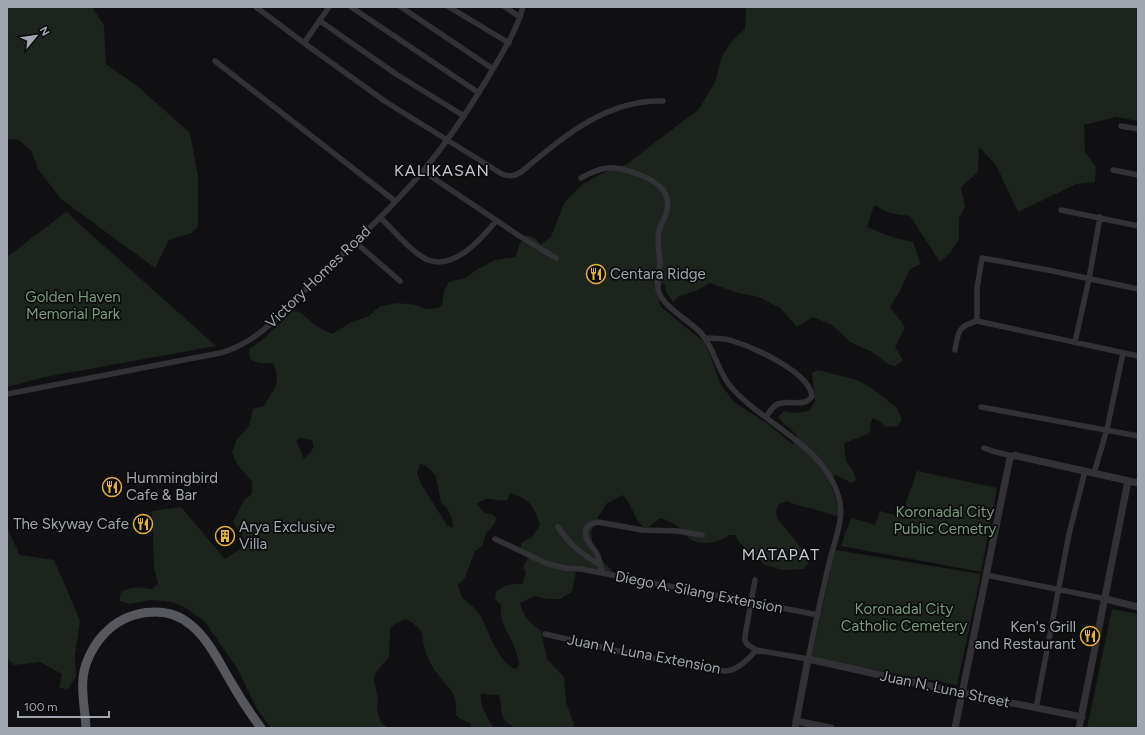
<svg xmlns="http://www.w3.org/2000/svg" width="1145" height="735" viewBox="0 0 1145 735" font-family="Figtree,sans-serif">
<rect width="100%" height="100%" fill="#101012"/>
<path fill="#1d241e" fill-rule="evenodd" d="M 7,7 L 92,7 L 104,25 L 106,64 L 136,85 L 190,133 L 198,176 L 198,227 L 191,233 L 169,240 L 155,268 L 61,199 L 38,169 L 32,152 L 19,140 L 7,139 Z
M 746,7 L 1138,7 L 1138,121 L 1116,117 L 1084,125 L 1085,152 L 1096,167 L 1095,182 L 1076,184 L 1018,212 L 996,165 L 979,147 L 978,172 L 961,187 L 965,207 L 959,218 L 959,239 L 950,253 L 940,262 L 910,216 L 890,213 L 874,205 L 867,227 L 892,237 L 913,242 L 921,264 L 910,269 L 900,291 L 890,307 L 905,327 L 895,347 L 903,360 L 895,366 L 888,364 L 872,352 L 850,342 L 832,325 L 813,317 L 797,327 L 780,308 L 759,297 L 738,293 L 710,283 L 696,291 L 679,296 L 673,302 L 666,291 L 664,282 L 656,292 L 661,307 L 704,342 L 710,355 L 720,383 L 734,402 L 768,424 L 792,444 L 800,442 L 795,433 L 783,423 L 778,417 L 784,411 L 795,413 L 809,411 L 815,401 L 812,373 L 818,370 L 857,380 L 873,389 L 896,407 L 902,419 L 898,426 L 885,427 L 881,422 L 873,418 L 870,424 L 871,431 C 863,438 853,438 844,444 L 846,461 L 853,471 L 856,480 L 852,483 L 835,475 L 829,480 L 837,503 L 839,514 L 835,516 C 819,509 802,508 787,501 L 779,504 L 776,510 L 777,518 L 808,556 L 808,564 L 804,569 L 783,570 L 765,565 L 739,542 L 735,535 L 729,535 C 719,542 703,546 691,540 C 687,538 685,533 682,530 C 676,524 668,521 660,518 L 649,527 L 643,527 C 634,518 632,505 623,495 L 607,503 L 595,522 L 591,532 L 593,551 L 618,577 L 576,571 L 572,592 L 560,599 L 547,599 L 534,596 L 520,603 C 523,616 530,623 541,631 L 547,659 L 564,677 L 566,702 L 574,725 L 572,728 L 514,727 C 498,719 503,711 499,695 L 481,694 C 479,704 488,720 494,728 L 471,728 L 471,723 L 462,720 L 456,715 C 458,691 448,689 436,672 C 427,660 423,646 422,632 L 413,623 L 406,619 L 395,624 L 390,629 L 389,657 L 376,672 L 374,680 L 378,699 L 377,710 L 381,723 L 389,728 L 271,728 L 257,709 L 237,668 L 205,622 L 186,608 L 172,602 L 150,600 L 130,604 L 119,601 L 121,592 C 130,586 141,587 152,589 L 158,583 L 154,568 L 152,511 L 181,507 L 225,559 L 248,544 L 233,522 L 244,500 L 252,494 L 252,482 L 238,465 L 232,453 L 237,439 L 249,426 L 253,409 L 264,406 C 274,389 282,382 273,363 L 259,363 L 250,359 L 249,349 L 262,340 L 293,311 L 301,313 L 316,326 L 332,334 L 350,323 L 369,316 L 379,307 L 387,305 L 397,303 L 416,305 L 426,309 L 438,308 L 442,305 L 444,291 L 449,282 L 456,280 L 464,279 L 476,270 L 495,260 L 516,257 L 519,245 L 526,235 L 533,237 L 541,244 L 551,237 L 564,203 L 583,184 L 607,171 L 627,164 L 699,109 L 715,82 L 722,56 L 731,42 L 745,29 ZM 300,438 L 312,440 C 316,449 310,453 304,459 L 296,440 ZM 420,464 L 425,465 L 436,476 L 441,503 L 447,508 L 452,519 L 453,528 L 447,525 L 421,484 L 417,473 ZM 510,493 C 532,501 532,504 540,525 L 532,537 L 521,543 L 521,550 L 528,559 L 523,566 L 526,573 L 522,584 C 510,584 506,584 496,592 L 495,599 L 501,605 C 498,622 510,634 515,649 C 517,654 518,659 519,664 L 516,669 C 499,665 488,629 480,615 C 475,607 467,603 462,597 C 460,594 459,588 458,585 L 465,578 L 475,551 L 482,546 L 486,534 L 494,524 L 497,518 L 493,515 L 484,513 L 477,504 C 490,493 494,503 507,500 Z
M 66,212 L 216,346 L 45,377 L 7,387 L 7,257 Z
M 917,471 L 997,488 L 981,572 L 841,546 L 851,518 L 875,525 L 880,511 L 901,517 Z
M 7,528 L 20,555 L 54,560 L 80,620 L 75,655 L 76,677 L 68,689 L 59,688 L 62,674 L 40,662 L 14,665 L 7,658 Z
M 835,550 L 981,574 L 957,685 L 811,658 Z
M 1112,609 L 1138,614 L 1138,728 L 1087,728 Z"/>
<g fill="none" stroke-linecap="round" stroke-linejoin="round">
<path stroke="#323236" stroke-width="5.5" d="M 256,7 L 304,43 L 386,102 L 502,174 C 510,177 514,176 521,172 C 562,138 606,99 663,101
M 351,7 L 479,93
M 401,7 L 493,69
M 449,7 L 509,43
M 505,7 L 520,17
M 320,21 L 396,74 L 464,116
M 304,43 L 329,7
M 215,61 L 395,201
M 1121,126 L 1138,129
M 1113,170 L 1138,175
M 423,171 L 521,237 L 556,258
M 581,178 C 602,166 612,165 635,173 C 655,180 673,190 666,214 C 664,220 660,225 659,231 C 656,242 660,253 660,263 C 659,274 655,285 660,295 C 665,307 689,321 700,332 C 715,348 717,371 731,387 C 765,426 825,445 839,498 C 845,520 833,543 829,564 C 821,596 815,627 808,659 L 756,650 L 748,645 L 745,641 L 745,636 L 755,580
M 1061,210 L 1138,226
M 380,217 C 392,229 413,254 428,260 C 455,270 482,238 496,221
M 355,242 L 400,281
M 977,321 L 977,288 L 982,258 L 1048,270 L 1138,289
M 705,338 C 714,338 724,338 733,341 C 755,348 809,372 812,396 C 804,409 788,398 776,405 C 771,408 769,413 766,417
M 1075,342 L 1089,279 L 1100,217
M 955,350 C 958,332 958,326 977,321 L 1138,356
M 7,394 L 220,353 C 260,342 284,310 312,283 C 350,247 389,211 423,171 C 448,141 470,108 490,74 C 503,52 516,32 523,7
M 981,407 L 1138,436
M 984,448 L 992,451 L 1012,456
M 1094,473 L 1107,429 L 1123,353
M 558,527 C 569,544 583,556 601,565
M 495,539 L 548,564 L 565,568 L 581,569 L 818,615
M 602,573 C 601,567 600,561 598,556 C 594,546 583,541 586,529 L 591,524 L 598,522 L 642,530 L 677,531 L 702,535
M 986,575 L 1106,599
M 545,634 L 635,655 L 724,671 C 736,671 748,660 756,650
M 1036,708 L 1069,534 L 1085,471"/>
<path stroke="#323236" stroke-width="7" d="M 1106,599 L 1138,607
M 796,721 L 831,728
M 795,728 L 808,659 L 962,693 L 1082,717
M 955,728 L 1010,458 L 1015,455 L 1017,456 L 1138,483
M 1079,728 L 1128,481"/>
<path stroke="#56585e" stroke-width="9" d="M 86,728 C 85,707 79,684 86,664 C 90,653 96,642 105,633 C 126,611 166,603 191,625 C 209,640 219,662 231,682 C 240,698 250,713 261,728"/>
</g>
<defs>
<g id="restaurant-ring" transform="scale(1)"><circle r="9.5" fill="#0b0b0c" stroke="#e4b336" stroke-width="1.5"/><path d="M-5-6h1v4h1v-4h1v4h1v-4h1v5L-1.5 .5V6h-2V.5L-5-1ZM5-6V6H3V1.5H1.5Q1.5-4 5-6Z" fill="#e4b336"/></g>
<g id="building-ring" transform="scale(1)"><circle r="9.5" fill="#0b0b0c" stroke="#e4b336" stroke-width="1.5"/><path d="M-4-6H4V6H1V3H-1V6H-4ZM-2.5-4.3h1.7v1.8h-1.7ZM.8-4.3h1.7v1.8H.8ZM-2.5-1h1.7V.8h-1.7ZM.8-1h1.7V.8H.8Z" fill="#e4b336"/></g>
</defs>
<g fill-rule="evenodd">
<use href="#restaurant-ring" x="596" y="274"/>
<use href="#restaurant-ring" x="112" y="487"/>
<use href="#restaurant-ring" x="143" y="524"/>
<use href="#building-ring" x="225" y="536"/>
<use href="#restaurant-ring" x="1090" y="636"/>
</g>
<g text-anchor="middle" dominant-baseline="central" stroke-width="3.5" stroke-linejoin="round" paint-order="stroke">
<g font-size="15" fill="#a2a6b1" stroke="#0b0b0c" text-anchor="start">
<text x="610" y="274">Centara Ridge</text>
<text x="126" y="478">Hummingbird<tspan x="126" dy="17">Cafe &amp; Bar</tspan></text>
<text x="129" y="524" text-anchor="end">The Skyway Cafe</text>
<text x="239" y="527">Arya Exclusive<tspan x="239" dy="17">Villa</tspan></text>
<text x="1076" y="627" text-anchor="end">Ken's Grill<tspan x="1076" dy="17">and Restaurant</tspan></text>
</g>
<g font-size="15" fill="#a2a6b1" stroke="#0b0b0c">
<text transform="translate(318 277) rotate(-44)">Victory Homes Road</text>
<text transform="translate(699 592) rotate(11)">Diego A. Silang Extension</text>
<text transform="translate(644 654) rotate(11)">Juan N. Luna Extension</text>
<text transform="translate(945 689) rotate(12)">Juan N. Luna Street</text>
</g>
<g font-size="15" fill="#7a9b7e" stroke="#0b0b0c">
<text x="73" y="297">Golden Haven<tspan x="73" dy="17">Memorial Park</tspan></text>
<text x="945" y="512">Koronadal City<tspan x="945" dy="17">Public Cemetry</tspan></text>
<text x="904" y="609">Koronadal City<tspan x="904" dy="17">Catholic Cemetery</tspan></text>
</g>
<g font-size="16" letter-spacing="1" fill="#c3c5ce" stroke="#0b0b0c">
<text x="442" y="170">KALIKASAN</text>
<text x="781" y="554">MATAPAT</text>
</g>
</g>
<rect width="1145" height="735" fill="none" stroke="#a2a6b1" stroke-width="16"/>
<g transform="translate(36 36) rotate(61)" stroke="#0b0b0c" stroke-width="3" paint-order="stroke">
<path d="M0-3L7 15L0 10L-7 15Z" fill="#a2a6b1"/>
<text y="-6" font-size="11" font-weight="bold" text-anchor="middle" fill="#a2a6b1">N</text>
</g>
<path d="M18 711v6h91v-6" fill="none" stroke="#a2a6b1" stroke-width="2"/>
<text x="24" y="711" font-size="12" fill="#a2a6b1" stroke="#0b0b0c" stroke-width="3" paint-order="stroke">100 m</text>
</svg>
